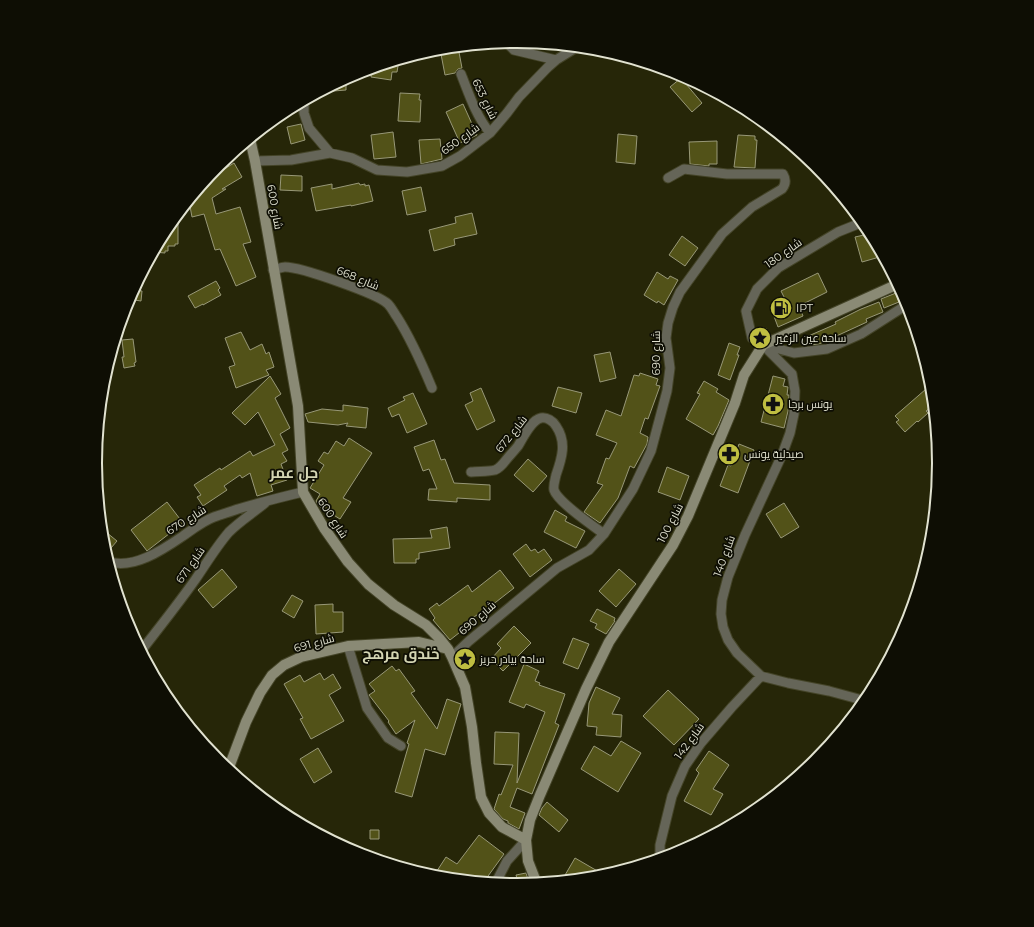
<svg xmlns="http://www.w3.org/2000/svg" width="1034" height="927" viewBox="0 0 1034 927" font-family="Montserrat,Cairo,sans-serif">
<rect width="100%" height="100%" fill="#262608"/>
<path fill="#525218" stroke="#989878" d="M 458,47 L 462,68 L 458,69 L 455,73 L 445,75 L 440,49 Z
M 399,60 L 397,72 L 392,72 L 391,80 L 371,77 L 372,69 L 370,69 Z
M 346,78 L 346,90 L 321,92 L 333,85 Z
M 681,78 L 702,103 L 692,112 L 670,87 Z
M 400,93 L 420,94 L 419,100 L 421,100 L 420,122 L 398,121 Z
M 463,104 L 477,135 L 460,143 L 446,112 Z
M 301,124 L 305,140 L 291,144 L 287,127 Z
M 393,132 L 396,157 L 374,159 L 371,135 Z
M 618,134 L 637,136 L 635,164 L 616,162 Z
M 738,135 L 755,136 L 755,140 L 757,140 L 755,168 L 734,167 Z
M 440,139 L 442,159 L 421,164 L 419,140 Z
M 717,141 L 717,164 L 709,164 L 709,166 L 690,164 L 689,142 Z
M 234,163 L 242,177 L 222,189 L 226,189 L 212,198 L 216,214 L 240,207 L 251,242 L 243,244 L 256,277 L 236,286 L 220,249 L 215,250 L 204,214 L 192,217 L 189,201 L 204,182 Z
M 281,175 L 302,176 L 302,191 L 280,190 Z
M 359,183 L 360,185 L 365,184 L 365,186 L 369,185 L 373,201 L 351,206 L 351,205 L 316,211 L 311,188 L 332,184 L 332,189 Z
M 421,187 L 426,211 L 407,215 L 402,191 Z
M 472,213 L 477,234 L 454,239 L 455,245 L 434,251 L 429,230 L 456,223 L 455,217 Z
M 170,223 L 178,223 L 178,244 L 175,244 L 175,246 L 168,246 L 168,251 L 165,251 L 165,253 L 153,252 L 166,229 Z
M 864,235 L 864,237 L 872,235 L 883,256 L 862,262 L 855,237 Z
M 682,236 L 698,248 L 685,266 L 669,255 Z
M 657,272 L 668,279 L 670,276 L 678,280 L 664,305 L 658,301 L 657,303 L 644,295 Z
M 818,273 L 827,292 L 799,306 L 803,316 L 778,327 L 772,311 L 775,310 L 774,306 L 786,301 L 781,291 Z
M 216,281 L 220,288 L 218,290 L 221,295 L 203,305 L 203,304 L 195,308 L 188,296 Z
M 133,290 L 142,291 L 141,301 L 128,299 Z
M 896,293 L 899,302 L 884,308 L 881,299 Z
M 879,302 L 883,312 L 866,319 L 867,322 L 819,344 L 810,345 L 806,337 L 836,324 L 835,322 L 861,309 Z
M 241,332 L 250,350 L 262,344 L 266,354 L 269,352 L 274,367 L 266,370 L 269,375 L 236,388 L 229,367 L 235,365 L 225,338 Z
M 133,339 L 136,362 L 134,363 L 135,366 L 124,368 L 122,357 L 124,357 L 122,340 Z
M 729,343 L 740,347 L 737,355 L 739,355 L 730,380 L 718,375 Z
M 610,352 L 616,378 L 600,382 L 594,355 Z
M 640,373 L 658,379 L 656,385 L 660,386 L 648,419 L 645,418 L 640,433 L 648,437 L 647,444 L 634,468 L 630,466 L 618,498 L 600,523 L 584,512 L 603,485 L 597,483 L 606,458 L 609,459 L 617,443 L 596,435 L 606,410 L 621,416 L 634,375 L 639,376 Z
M 270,376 L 281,394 L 275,398 L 290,428 L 280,434 L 288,450 L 282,453 L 287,461 L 281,464 L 287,480 L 271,485 L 273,491 L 257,496 L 250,473 L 242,478 L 240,475 L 224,486 L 227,490 L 203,506 L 197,497 L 201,495 L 194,485 L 220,468 L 221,470 L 250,451 L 253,456 L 275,445 L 258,412 L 245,425 L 232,413 Z
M 773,376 L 785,379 L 783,386 L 788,387 L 787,395 L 789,395 L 788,411 L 784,428 L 761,422 Z
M 704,381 L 718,389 L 716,392 L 729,400 L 718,426 L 713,435 L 686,419 L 700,394 L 697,393 Z
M 558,387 L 582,393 L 576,413 L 552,406 Z
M 481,388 L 495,421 L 477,430 L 465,405 L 473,401 L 470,393 Z
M 926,389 L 933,397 L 934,405 L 926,411 L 928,413 L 918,422 L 917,421 L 905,432 L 896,422 L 899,420 L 895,416 Z
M 413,393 L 427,424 L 407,433 L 399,414 L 392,417 L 388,408 L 405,400 L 403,397 Z
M 343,405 L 368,408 L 366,428 L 346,426 L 348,423 L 338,425 L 308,422 L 305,414 L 322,409 L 343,411 Z
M 349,438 L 372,453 L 343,498 L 351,502 L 340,519 L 319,506 L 316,501 L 320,494 L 310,488 L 324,465 L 318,461 L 324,452 L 328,454 L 336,441 L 344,446 Z
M 434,440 L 441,460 L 445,459 L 454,483 L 490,485 L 490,500 L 457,498 L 457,502 L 428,500 L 429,489 L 437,489 L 429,469 L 423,471 L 414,447 Z
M 739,444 L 754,450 L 738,493 L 720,486 L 728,465 L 731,466 Z
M 528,459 L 547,476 L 533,492 L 514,475 Z
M 667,467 L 689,476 L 680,500 L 658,492 Z
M 167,502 L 183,523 L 147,551 L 131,530 Z
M 784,503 L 799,527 L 781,538 L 766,514 Z
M 555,510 L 567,517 L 565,521 L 585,531 L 576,548 L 544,532 Z
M 447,527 L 450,548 L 419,553 L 419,559 L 416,559 L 416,563 L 394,563 L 393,539 L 432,538 L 430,530 Z
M 101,528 L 117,541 L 105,555 L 103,546 Z
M 526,544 L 531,551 L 535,549 L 538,553 L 544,549 L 552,560 L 530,577 L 513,554 Z
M 222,569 L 237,587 L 213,608 L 198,590 Z
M 619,569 L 636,584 L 616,607 L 599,591 Z
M 500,570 L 514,588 L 496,602 L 471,619 L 471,620 L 462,627 L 464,629 L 450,640 L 433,620 L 435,618 L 429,609 L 437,603 L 439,606 L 468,585 L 472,592 Z
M 292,595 L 303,601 L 294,618 L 282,611 Z
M 333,604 L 333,612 L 343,612 L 343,632 L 316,634 L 315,605 Z
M 597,609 L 615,618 L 614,621 L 615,621 L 606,634 L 595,628 L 597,624 L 590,621 Z
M 514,626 L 531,643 L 503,671 L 491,659 L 501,648 L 497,644 Z
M 573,638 L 589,644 L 578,669 L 563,663 Z
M 524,664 L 539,671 L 535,681 L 540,683 L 539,685 L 565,694 L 555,723 L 559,725 L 532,794 L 517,788 L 510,807 L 525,813 L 519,829 L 508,823 L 508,821 L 503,819 L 494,809 L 499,794 L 501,795 L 513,765 L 494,764 L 495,732 L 519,733 L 517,783 L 545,712 L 526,704 L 524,708 L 509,702 Z
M 392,666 L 396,671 L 399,669 L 415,691 L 411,693 L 437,729 L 447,699 L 461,704 L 445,755 L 425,749 L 412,797 L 395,792 L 409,744 L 407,743 L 415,720 L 396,734 L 388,722 L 389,721 L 369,695 L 375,691 L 369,684 Z
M 320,673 L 324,680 L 333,674 L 341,688 L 329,695 L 344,721 L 311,739 L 300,719 L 303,718 L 284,684 L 300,675 L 304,682 Z
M 596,687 L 620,698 L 612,714 L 622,715 L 621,737 L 596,735 L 597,727 L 587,726 L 589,703 Z
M 668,690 L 699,719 L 674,745 L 643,716 Z
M 621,741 L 641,753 L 618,792 L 581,769 L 594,746 L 611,756 Z
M 318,748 L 332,772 L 314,783 L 300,759 Z
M 709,751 L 729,765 L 713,789 L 723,794 L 711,815 L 684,801 L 699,773 L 696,770 Z
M 547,802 L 568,820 L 559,832 L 539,815 L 542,808 Z
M 370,830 L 379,830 L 379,839 L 370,839 Z
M 479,835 L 504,854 L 483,883 L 433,877 L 446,857 L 457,864 Z
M 575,858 L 606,876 L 599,878 L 561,882 Z
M 526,873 L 530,885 L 519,886 L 516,875 Z"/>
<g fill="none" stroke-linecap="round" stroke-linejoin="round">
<g stroke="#444428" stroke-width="11">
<path id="minor" d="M 506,42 L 514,50 L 556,60
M 461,74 C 469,94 476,116 490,133
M 304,100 L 304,113 L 309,128 L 330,153
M 255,161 L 291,160 L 330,153 L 352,158 L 377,170 L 407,172 L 442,166 L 460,156 L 490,133 L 507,113 L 519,97 L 548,67 L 556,60 L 577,47
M 863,222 L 838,232 L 778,268 L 757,289 L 746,311 L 752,338 L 763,345 L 792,374 L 795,391 L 794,414 L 790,433 L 782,455 L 745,535 L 728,577 L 722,600 L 721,614 L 723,627 L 728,640 L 737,653 L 761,676 L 788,683 L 829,691 L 866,701
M 273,270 C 277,269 282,267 285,267 C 301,267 378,294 388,304 C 392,308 394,313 397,317 C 411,339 422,364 432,388
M 764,345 L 794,353 L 827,349 L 861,334 L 908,304
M 471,472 C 478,471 488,472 495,470 C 500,468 503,464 506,460 C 510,455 514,451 518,446 C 523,438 531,420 541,418 C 547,417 553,421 556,426 C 567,442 562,458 556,475 C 555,480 553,486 554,490 C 558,502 593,526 604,534
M 107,561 C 132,571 164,549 183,536 C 193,529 203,521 214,517 C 222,514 230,512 238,509 C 259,503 281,497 303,492
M 348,646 L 367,708 L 388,738 L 401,746
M 141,651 C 159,628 178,604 195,580 C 206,564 216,547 229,532 C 240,521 253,513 265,503
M 452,657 L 469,641 L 557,568 L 589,550 L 604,534 L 633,489 L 651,451 L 667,391 L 670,368 L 666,338 L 668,323 L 673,307 L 680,292 L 722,234 L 752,207 L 782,189 C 786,184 786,179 783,174 L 727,174 L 684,169 L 668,178
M 661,859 L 660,854 L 660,845 L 672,796 L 685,766 L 701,743 L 732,707 L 761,676
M 495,884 L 507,861 L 526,840"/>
</g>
<g stroke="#444428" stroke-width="12">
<path id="secondary" d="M 250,139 L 255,161 L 298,406 L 303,492 L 324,528 L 348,562 L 368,584 L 394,605 L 426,625 L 440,639 L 448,649 L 452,657 L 465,687 L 472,727 L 476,763 L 481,797 L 489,813 L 502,827 L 526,840
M 228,770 L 246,722 L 260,693 L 272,675 L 284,665 L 301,657 L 348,646 L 419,642 L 448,649
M 537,884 L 528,861 L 526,840 L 530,820 L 540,795 L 586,689 L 609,642 L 673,545 L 688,516 L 735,403 L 744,375 L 763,345 L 898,284"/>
</g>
<use href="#minor" stroke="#656558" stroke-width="9"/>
<use href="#secondary" stroke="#8a8a75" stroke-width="10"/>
</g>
<defs>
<g id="fuel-disc" transform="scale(1.15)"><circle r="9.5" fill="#bfbe41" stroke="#0e0e04"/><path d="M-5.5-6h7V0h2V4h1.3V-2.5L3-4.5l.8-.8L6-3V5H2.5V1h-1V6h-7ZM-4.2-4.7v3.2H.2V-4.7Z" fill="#111"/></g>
<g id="sight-disc" transform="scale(1.15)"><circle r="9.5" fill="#bfbe41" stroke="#0e0e04"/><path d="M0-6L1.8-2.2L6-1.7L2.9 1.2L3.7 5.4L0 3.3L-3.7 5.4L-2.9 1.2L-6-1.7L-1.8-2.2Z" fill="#111"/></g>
<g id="pharmacy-disc" transform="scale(1.15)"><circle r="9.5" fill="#bfbe41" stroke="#0e0e04"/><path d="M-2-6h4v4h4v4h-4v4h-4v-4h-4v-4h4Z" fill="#111"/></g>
</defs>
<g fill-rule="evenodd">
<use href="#fuel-disc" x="781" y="308"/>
<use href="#sight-disc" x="760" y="338"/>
<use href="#pharmacy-disc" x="773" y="404"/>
<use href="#pharmacy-disc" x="729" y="454"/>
<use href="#sight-disc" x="465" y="659"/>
</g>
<g text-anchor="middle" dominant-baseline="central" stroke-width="3.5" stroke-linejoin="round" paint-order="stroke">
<g font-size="11" fill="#e1e2d0" stroke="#0e0e04">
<text transform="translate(485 99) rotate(64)">شارع 653</text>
<text transform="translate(460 139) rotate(-36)">شارع 650</text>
<text transform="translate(275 207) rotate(80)">شارع 600</text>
<text transform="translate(783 253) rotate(-35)">شارع 180</text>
<text transform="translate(358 278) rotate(22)">شارع 668</text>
<text transform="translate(656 353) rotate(-90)">شارع 690</text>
<text transform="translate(511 434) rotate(-52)">شارع 672</text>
<text transform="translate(333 518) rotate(57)">شارع 600</text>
<text transform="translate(186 520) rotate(-32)">شارع 670</text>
<text transform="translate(670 523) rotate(-63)">شارع 100</text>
<text transform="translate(724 556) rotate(-70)">شارع 140</text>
<text transform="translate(190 565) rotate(-55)">شارع 671</text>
<text transform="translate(477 618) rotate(-41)">شارع 690</text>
<text transform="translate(314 643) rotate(-15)">شارع 691</text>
<text transform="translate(689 741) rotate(-54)">شارع 142</text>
</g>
<g font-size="11" fill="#e1e2d0" stroke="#0e0e04" text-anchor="start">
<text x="796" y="308">IPT</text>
<text x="776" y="338">ساحة عين الزغير</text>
<text x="788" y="404">يونس برجا</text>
<text x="744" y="454">صيدلية يونس</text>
<text x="480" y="659">ساحة بيادر حريز</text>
</g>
<g font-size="15" font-weight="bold" fill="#d4d5b3" stroke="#0e0e04">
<text x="294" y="472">جل عمر</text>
<text x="401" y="653">خندق مرهج</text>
</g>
</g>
<path d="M0 0H1034V927H0ZM102 463a415 415 0 1 1 830 0a415 415 0 1 1-830 0Z" fill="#0e0e04" fill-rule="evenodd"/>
<path fill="none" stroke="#e1e2d0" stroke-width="2" d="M102 463a415 415 0 1 1 830 0a415 415 0 1 1-830 0Z"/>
</svg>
